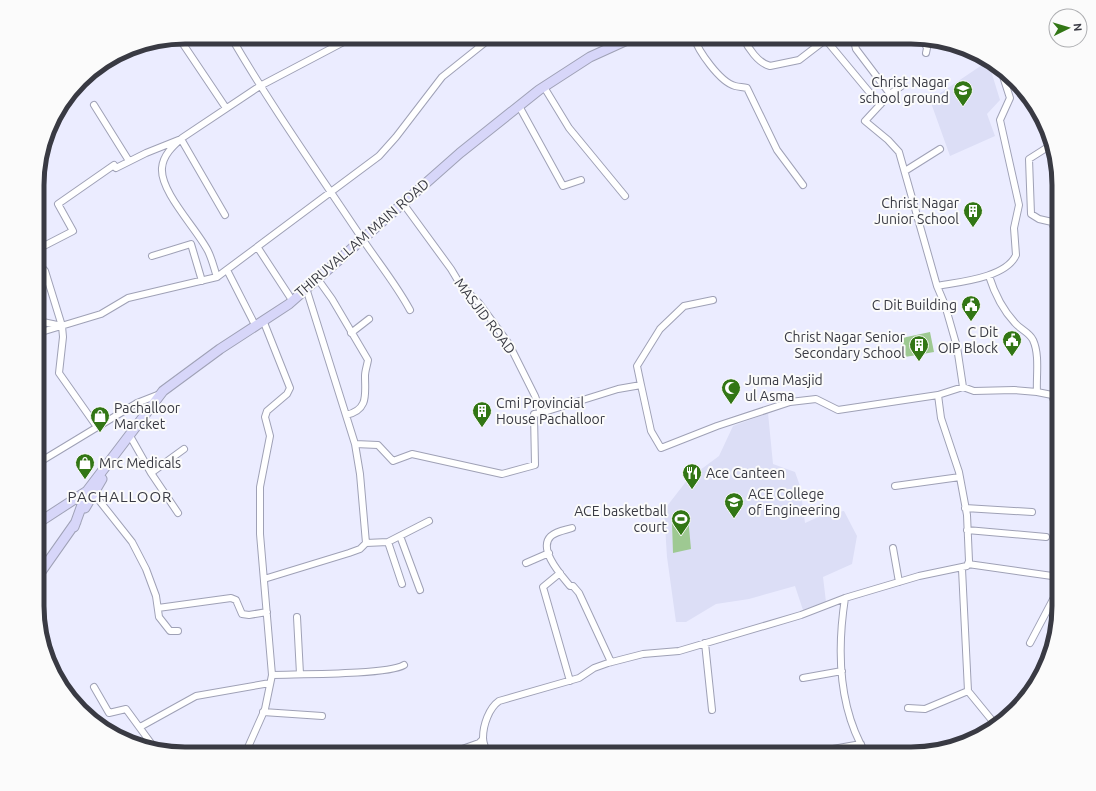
<svg xmlns="http://www.w3.org/2000/svg" width="1096" height="791" viewBox="0 0 1096 791" font-family="Ubuntu,sans-serif">
<rect width="100%" height="100%" fill="#ebecff"/>
<path fill="#dcdef6" d="M 988,61 L 1000,100 L 987,114 L 995,136 L 950,156 L 930,100 Z
M 768,413 L 773,464 L 795,472 L 800,486 L 805,523 L 825,514 L 844,511 L 857,536 L 852,564 L 823,577 L 826,602 L 803,610 L 795,586 L 749,599 L 716,604 L 686,622 L 676,622 L 667,557 L 664,510 L 688,479 L 719,456 L 733,426 Z"/>
<path fill="#9ec992" d="M 930,332 L 934,352 L 905,357 L 902,338 Z
M 688,517 L 691,549 L 673,553 L 672,523 Z"/>
<g fill="none" stroke-linecap="round" stroke-linejoin="round">
<g stroke="#9fa1b6" stroke-width="8">
<path id="street" d="M 231,37 C 271,106 317,171 361,237 C 377,261 396,284 410,310
M 473,37 L 479,47
M 694,37 C 698,51 720,82 735,86 C 739,87 743,87 747,88 L 777,150 L 803,185
M 743,37 C 748,48 758,63 770,66 L 799,60 L 829,37
M 856,37 L 854,41 L 856,49 L 890,94
M 179,38 L 226,108
M 922,38 L 927,48 L 926,53
M 826,40 L 880,105
M 544,87 L 569,128 L 625,196
M 94,105 L 129,161
M 519,106 L 563,186 L 581,180
M 1051,145 L 1029,159 L 1031,214 L 1039,219 L 1052,222 L 1059,241
M 905,171 L 940,149
M 402,202 L 451,269 L 460,284 L 479,303 L 509,344 L 535,396 L 541,413 L 618,389 L 641,385 L 651,431 L 661,448 L 717,426 L 790,402 L 816,399 L 838,410 L 938,395
M 258,248 L 292,300
M 38,249 L 73,231 L 58,204 L 114,165 L 116,168 L 146,153 L 181,139 L 225,215
M 152,256 L 191,244 L 202,281
M 38,263 L 45,271 L 62,326
M 227,270 L 255,325
M 217,277 L 379,156 L 396,137 L 442,77 L 492,37
M 317,278 L 332,299 L 368,360 C 367,366 365,371 365,376 C 365,394 369,410 346,415
M 937,286 C 959,282 1006,278 1016,255 L 1014,228 L 1019,205 L 1000,120 L 1010,98 L 1000,67
M 38,321 L 62,326 L 63,337 L 59,373 L 97,427
M 38,333 L 101,314 L 128,298 L 217,277 C 214,268 212,259 208,251 C 197,229 160,192 162,168 C 163,155 173,146 182,138 L 260,86 L 353,37
M 351,333 L 369,319
M 641,385 L 637,366 L 660,329 L 684,306 L 713,300
M 963,387 L 974,391 L 1014,390 L 1037,392 C 1036,377 1040,355 1033,340 C 1029,332 1021,330 1015,323 C 1002,309 995,295 989,276
M 1037,392 L 1052,395 L 1059,393
M 1052,395 L 1059,414
M 130,436 L 151,473 L 178,513
M 355,444 L 378,445 L 393,461 L 412,454 L 502,474 L 535,465 L 534,414 L 541,413
M 38,463 L 137,403 L 160,394
M 151,473 L 184,449
M 895,486 L 960,477
M 94,494 L 132,542 L 146,569 L 156,596 L 159,617 L 170,631 L 178,631
M 965,508 L 1032,512
M 572,528 C 566,530 557,531 551,536 C 537,549 562,576 570,586 L 573,586 L 579,593 L 611,662
M 967,530 L 1046,537
M 400,536 L 420,590
M 388,542 L 402,584
M 366,543 L 388,542 L 429,521
M 893,548 L 899,582
M 526,563 L 549,553
M 968,564 L 1059,577
M 962,569 L 968,691 L 995,724
M 560,573 L 543,587 L 570,681
M 264,579 L 349,553 L 360,549 L 366,543 L 360,474 L 355,444 L 306,288
M 845,598 C 837,650 838,707 866,754
M 158,608 L 231,598 L 236,600 L 242,614 L 249,615 L 267,612
M 297,617 L 300,674
M 705,643 L 712,710
M 1030,643 L 1059,588
M 272,675 C 297,674 387,675 404,665
M 803,678 L 842,671
M 94,687 L 109,713 L 126,709 L 156,750
M 908,708 L 925,709 L 968,691
M 263,712 L 322,716
M 140,727 L 196,696 L 270,683
M 245,754 L 265,709 L 272,675 L 260,534 L 260,487 L 270,436 L 265,417 L 267,411 L 287,394 L 290,388 L 263,320
M 448,754 L 479,743 L 483,739
M 487,754 C 486,749 483,743 483,738 C 483,725 489,708 499,701 L 579,678 L 594,668 L 608,663 L 643,654 L 679,651 L 801,615 L 845,598 L 919,576 L 967,566 L 969,561 L 967,515 L 959,472 L 941,418 L 938,395 L 963,387 L 957,347 L 945,305 L 937,286 L 899,152 L 888,140 L 865,121 L 890,94 L 903,85
M 805,754 L 861,744"/>
</g>
<g stroke="#9fa1b6" stroke-width="11">
<path id="secondary" d="M 85,508 L 102,479
M 38,523 L 87,491
M 74,527 L 87,491 L 163,391 L 220,349 L 289,304 L 460,153 L 539,90 L 590,57 L 634,37
M 38,576 L 76,522"/>
</g>
<use href="#street" stroke="#fff" stroke-width="6"/>
<use href="#secondary" stroke="#d7d6f9" stroke-width="9"/>
</g>
<defs>
<g id="school-pin" transform="scale(1)"><path d="M0 17L-7.5 6A9.5 9.5 0 1 1 7.5 6Z" fill="#327615" stroke="#fbfbfb"/><path d="M0-5L7-2L0 1L-7-2ZM-4 1L0 2.5L4 1V4Q0 6-4 4Z" fill="#fff"/></g>
<g id="building-pin" transform="scale(1)"><path d="M0 17L-7.5 6A9.5 9.5 0 1 1 7.5 6Z" fill="#327615" stroke="#fbfbfb"/><path d="M-4-6H4V6H1V3H-1V6H-4ZM-2.5-4.3h1.7v1.8h-1.7ZM.8-4.3h1.7v1.8H.8ZM-2.5-1h1.7V.8h-1.7ZM.8-1h1.7V.8H.8Z" fill="#fff"/></g>
<g id="civic-pin" transform="scale(1)"><path d="M0 17L-7.5 6A9.5 9.5 0 1 1 7.5 6Z" fill="#327615" stroke="#fbfbfb"/><path d="M-.6-6.5H3V-4.5H.6V-3L4-1V1h2V6H-6V1h2V-1L-.6-3ZM-1.2 2.5V6h2.4V2.5Z" fill="#fff"/></g>
<g id="mosque-pin" transform="scale(1)"><path d="M0 17L-7.5 6A9.5 9.5 0 1 1 7.5 6Z" fill="#327615" stroke="#fbfbfb"/><path d="M3.5-4.9A6 6 0 1 0 3.5 4.9A5 5 0 1 1 3.5-4.9Z" fill="#fff"/></g>
<g id="shop-pin" transform="scale(1)"><path d="M0 17L-7.5 6A9.5 9.5 0 1 1 7.5 6Z" fill="#327615" stroke="#fbfbfb"/><path d="M-5-2.5h2.3a2.7 3.5 0 0 1 5.4 0H5L5.5 6h-11ZM-1.5-2.5h3a1.5 2.3 0 0 0-3 0Z" fill="#fff"/></g>
<g id="restaurant-pin" transform="scale(1)"><path d="M0 17L-7.5 6A9.5 9.5 0 1 1 7.5 6Z" fill="#327615" stroke="#fbfbfb"/><path d="M-5-6h1v4h1v-4h1v4h1v-4h1v5L-1.5 .5V6h-2V.5L-5-1ZM5-6V6H3V1.5H1.5Q1.5-4 5-6Z" fill="#fff"/></g>
<g id="university-pin" transform="scale(1)"><path d="M0 17L-7.5 6A9.5 9.5 0 1 1 7.5 6Z" fill="#327615" stroke="#fbfbfb"/><path d="M0-5L7-2L0 1L-7-2ZM-4 1L0 2.5L4 1V4Q0 6-4 4Z" fill="#fff"/></g>
<g id="stadium-pin" transform="scale(1)"><path d="M0 17L-7.5 6A9.5 9.5 0 1 1 7.5 6Z" fill="#327615" stroke="#fbfbfb"/><path d="M0-5a6.5 5 0 1 0 0 10a6.5 5 0 1 0 0-10ZM-3.5-1.8h7v3.6h-7Z" fill="#fff"/></g>
</defs>
<g fill-rule="evenodd">
<use href="#school-pin" x="963" y="90"/>
<use href="#building-pin" x="973" y="211"/>
<use href="#civic-pin" x="971" y="305"/>
<use href="#civic-pin" x="1012" y="340"/>
<use href="#building-pin" x="919" y="345"/>
<use href="#mosque-pin" x="731" y="388"/>
<use href="#building-pin" x="482" y="411"/>
<use href="#shop-pin" x="100" y="416"/>
<use href="#shop-pin" x="85" y="463"/>
<use href="#restaurant-pin" x="692" y="473"/>
<use href="#university-pin" x="734" y="502"/>
<use href="#stadium-pin" x="681" y="519"/>
</g>
<g text-anchor="middle" dominant-baseline="central" stroke-width="4" stroke-linejoin="round" paint-order="stroke">
<g font-size="14" fill="#393a43" stroke="#fbfbfb" text-anchor="end">
<text x="949" y="82">Christ Nagar<tspan x="949" dy="16">school ground</tspan></text>
<text x="959" y="203">Christ Nagar<tspan x="959" dy="16">Junior School</tspan></text>
<text x="957" y="305">C Dit Building</text>
<text x="998" y="332">C Dit<tspan x="998" dy="16">OIP Block</tspan></text>
<text x="905" y="337">Christ Nagar Senior<tspan x="905" dy="16">Secondary School</tspan></text>
<text x="745" y="380" text-anchor="start">Juma Masjid<tspan x="745" dy="16">ul Asma</tspan></text>
<text x="496" y="403" text-anchor="start">Cmi Provincial<tspan x="496" dy="16">House Pachalloor</tspan></text>
<text x="114" y="408" text-anchor="start">Pachalloor<tspan x="114" dy="16">Marcket</tspan></text>
<text x="99" y="463" text-anchor="start">Mrc Medicals</text>
<text x="706" y="473" text-anchor="start">Ace Canteen</text>
<text x="748" y="494" text-anchor="start">ACE College<tspan x="748" dy="16">of Engineering</tspan></text>
<text x="667" y="511">ACE basketball<tspan x="667" dy="16">court</tspan></text>
</g>
<g font-size="14" fill="#393a43" stroke="#fbfbfb">
<text transform="translate(362 238) rotate(-41)">THIRUVALLAM MAIN ROAD</text>
<text transform="translate(485 316) rotate(53)">MASJID ROAD</text>
</g>
<g font-size="15" letter-spacing="1" fill="#393a43" stroke="#fbfbfb">
<text x="120" y="496">PACHALLOOR</text>
</g>
</g>
<path d="M0 0H1096V791H0ZM185 44H911A141 141 0 0 1 1052 185V606A141 141 0 0 1 911 747H185A141 141 0 0 1 44 606V185A141 141 0 0 1 185 44Z" fill="#fbfbfb" fill-rule="evenodd"/>
<path fill="none" stroke="#393a43" stroke-width="5" d="M185 44H911A141 141 0 0 1 1052 185V606A141 141 0 0 1 911 747H185A141 141 0 0 1 44 606V185A141 141 0 0 1 185 44Z"/>
<g transform="translate(1068 28) rotate(85)"><circle r="19" fill="#fbfbfb" stroke="#adaeb1"/>
<path d="M0-3L7 15L0 10L-7 15Z" fill="#327615"/>
<text y="-6" font-size="11" font-weight="bold" text-anchor="middle" fill="#393a43">N</text>
</g>
</svg>
